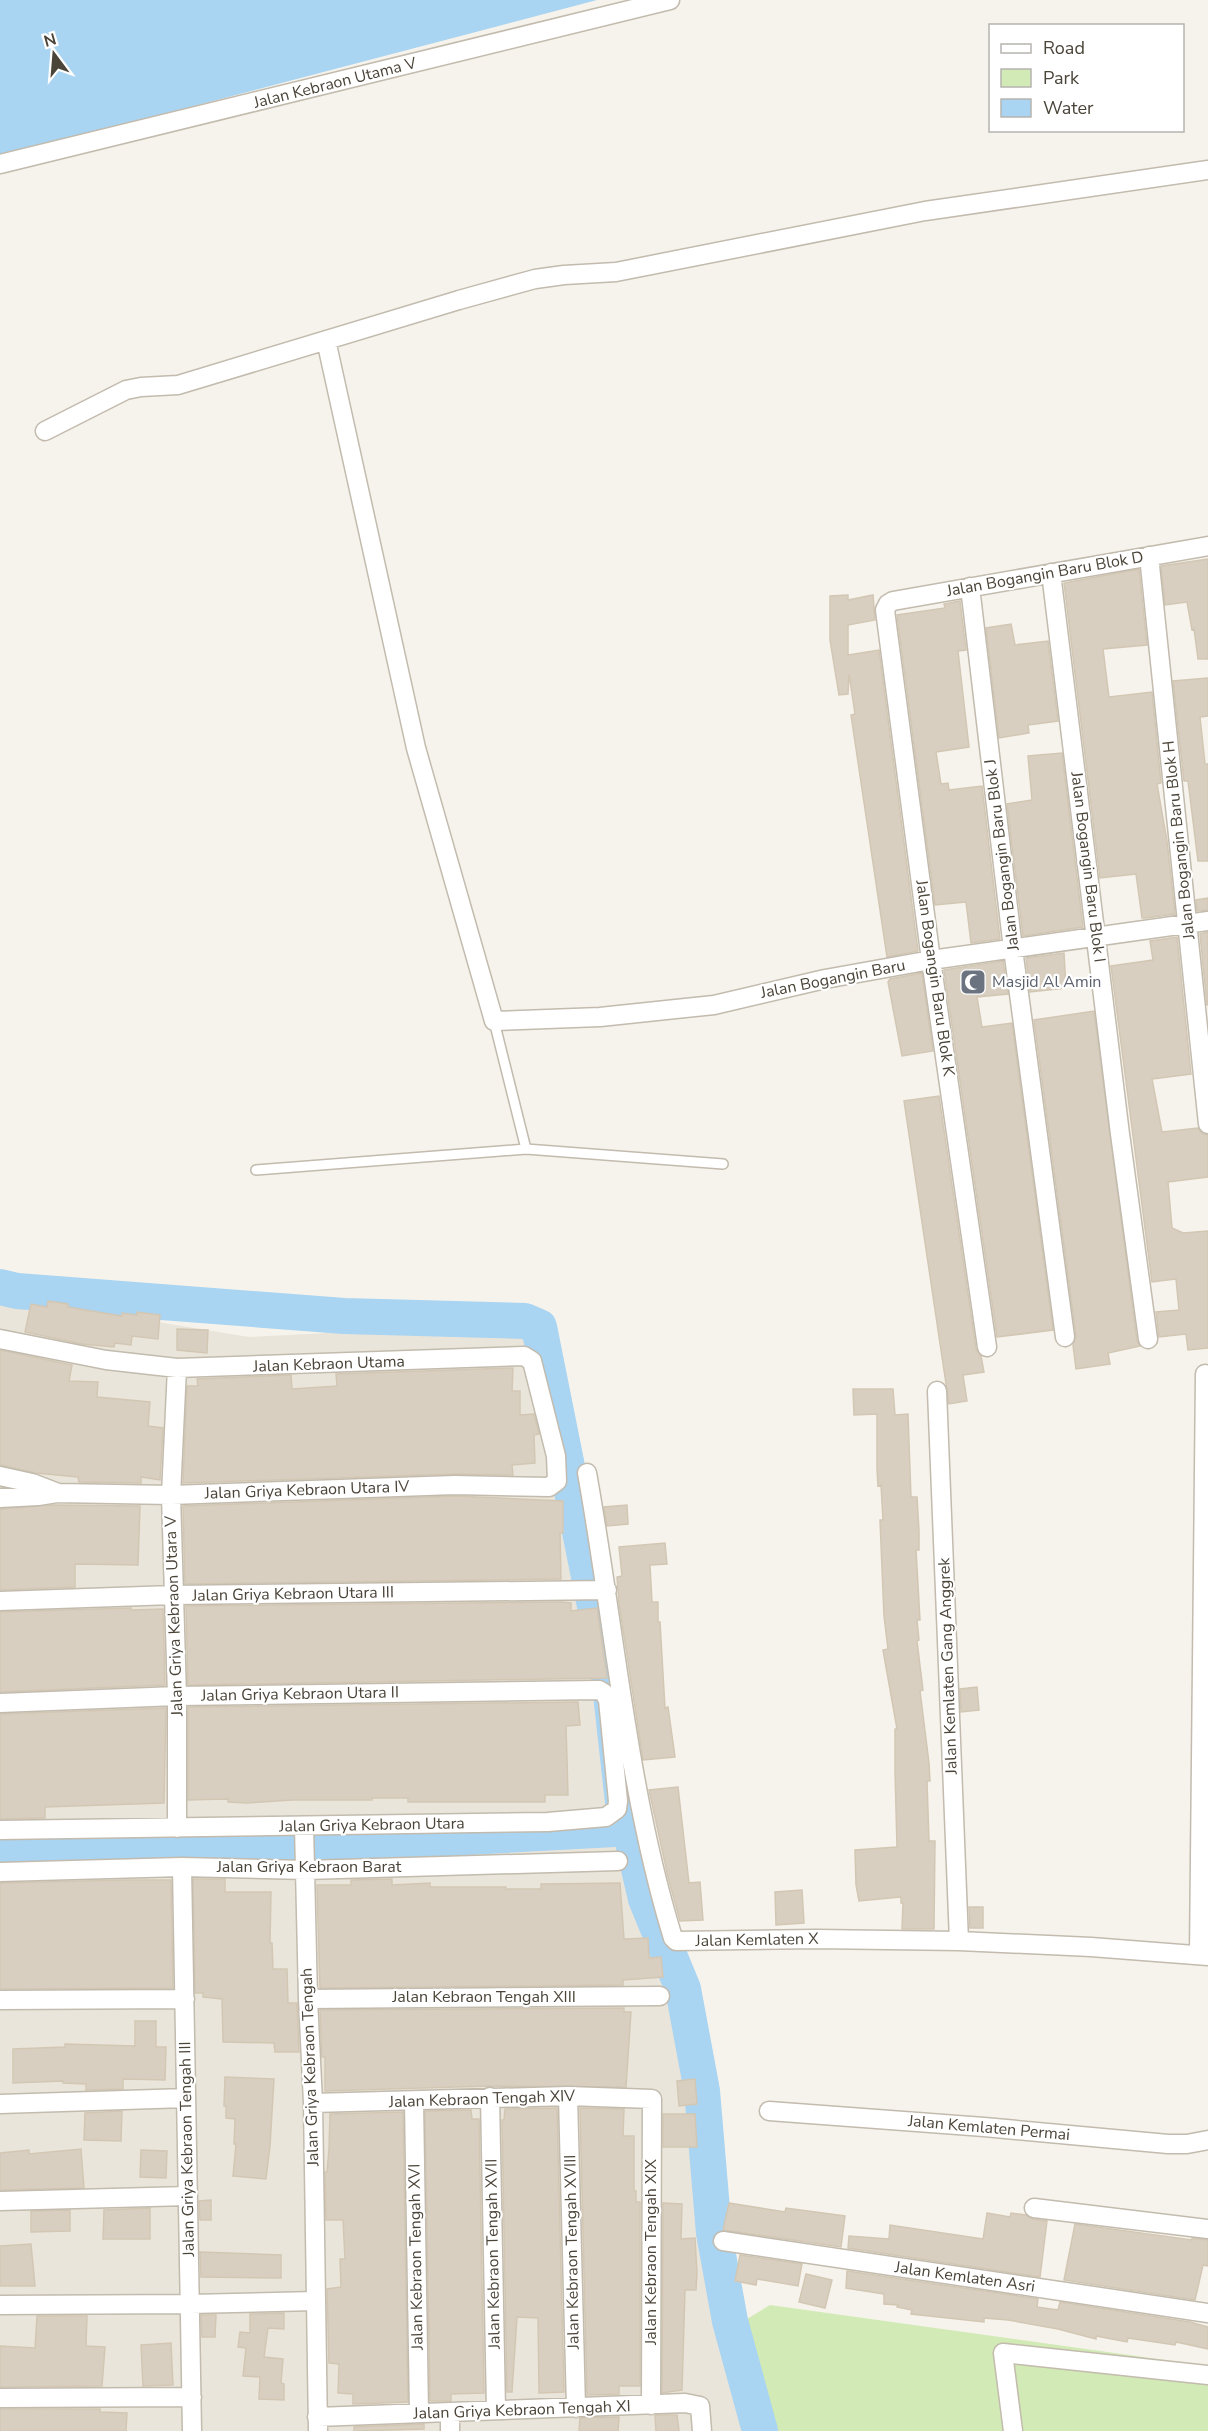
<svg xmlns="http://www.w3.org/2000/svg" width="1208" height="2431" viewBox="0 0 1208 2431" font-family="'Nunito Sans',sans-serif">
<rect width="100%" height="100%" fill="#f6f3ec"/>
<path fill="#eae5da" d="M 0,1296 L 249,1337 L 543,1322 L 566,1417 L 648,1895 L 694,1996 L 718,2243 L 778,2431 L 0,2431 Z"/>
<path fill="#d2eab5" d="M 770,2305 L 1208,2366 L 1208,2431 L 778,2431 L 742,2322 Z"/>
<path fill="#a9d4f2" d="M 0,0 L 597,0 L 0,157 Z"/>
<g fill="none" stroke-linecap="round" stroke-linejoin="round">
<path stroke="#a9d4f2" stroke-width="36" d="M 0,1287 L 17,1291 L 344,1316 L 525,1321 L 539,1327 L 609,1676 L 624,1811 L 633,1828 L 634,1847 L 646,1899 L 683,1989 L 702,2091 L 714,2233 L 730,2321 L 760,2431
M 0,1848 L 321,1845 L 633,1828"/>
</g>
<path fill="#d8cfc1" stroke="#d3c7b4" stroke-width="1.5" d="M 1208,559 L 1208,659 L 1198,659 L 1194,629 L 1192,630 L 1187,602 L 1165,605 L 1161,566 Z
M 1139,569 L 1147,645 L 1103,649 L 1109,697 L 1152,692 L 1161,783 L 1157,784 L 1167,841 L 1175,914 L 1146,918 L 1142,918 L 1136,874 L 1100,878 L 1064,583 Z
M 848,595 L 848,600 L 873,595 L 875,620 L 848,625 L 848,655 L 879,650 L 918,951 L 887,957 L 851,715 L 855,714 L 849,674 L 848,694 L 839,695 L 830,640 L 830,596 Z
M 960,601 L 966,650 L 958,651 L 969,747 L 936,752 L 941,784 L 948,783 L 949,790 L 982,786 L 1000,939 L 971,943 L 966,902 L 935,905 L 897,615 L 945,608 L 944,604 Z
M 1011,624 L 1015,645 L 1048,641 L 1058,721 L 1028,725 L 1029,733 L 999,738 L 986,628 Z
M 1208,678 L 1208,716 L 1200,717 L 1205,764 L 1208,764 L 1208,861 L 1198,861 L 1188,781 L 1184,781 L 1173,681 Z
M 1062,753 L 1083,927 L 1023,936 L 1007,804 L 1032,800 L 1028,756 Z
M 1208,898 L 1208,910 L 1197,911 L 1196,900 Z
M 1208,932 L 1208,1005 L 1207,1005 L 1200,934 Z
M 1177,937 L 1191,1074 L 1152,1079 L 1162,1132 L 1198,1128 L 1203,1134 L 1208,1135 L 1208,1177 L 1168,1182 L 1172,1228 L 1183,1233 L 1208,1231 L 1208,1348 L 1188,1350 L 1186,1334 L 1159,1337 L 1156,1312 L 1179,1310 L 1176,1279 L 1152,1282 L 1111,966 L 1153,960 L 1150,941 Z
M 1064,953 L 1066,988 L 1030,992 L 1026,958 Z
M 1003,961 L 1008,994 L 977,997 L 982,1027 L 1012,1023 L 1053,1330 L 997,1337 L 944,970 Z
M 922,973 L 933,1051 L 902,1056 L 888,982 L 890,979 Z
M 1094,1011 L 1137,1341 L 1140,1346 L 1108,1353 L 1110,1364 L 1076,1369 L 1073,1345 L 1076,1336 L 1034,1020 Z
M 939,1096 L 976,1349 L 981,1356 L 984,1372 L 963,1375 L 967,1401 L 949,1404 L 904,1101 Z
M 48,1301 L 68,1304 L 68,1307 L 122,1316 L 122,1313 L 137,1315 L 137,1312 L 160,1315 L 158,1339 L 132,1336 L 131,1345 L 115,1343 L 114,1347 L 82,1344 L 25,1332 L 31,1304 L 47,1307 Z
M 177,1329 L 208,1330 L 207,1353 L 177,1350 Z
M 0,1350 L 72,1365 L 69,1381 L 98,1382 L 97,1397 L 150,1402 L 148,1426 L 163,1428 L 160,1480 L 141,1477 L 141,1483 L 79,1482 L 78,1477 L 36,1473 L 0,1465 Z
M 513,1368 L 512,1391 L 520,1391 L 520,1415 L 534,1414 L 539,1434 L 534,1435 L 535,1463 L 512,1465 L 513,1475 L 455,1474 L 183,1483 L 187,1386 L 198,1386 L 197,1379 L 291,1375 L 292,1389 L 337,1386 L 336,1374 Z
M 853,1389 L 893,1389 L 895,1415 L 908,1414 L 911,1497 L 917,1497 L 919,1531 L 919,1550 L 916,1550 L 920,1620 L 917,1620 L 919,1640 L 917,1641 L 923,1690 L 920,1691 L 929,1763 L 930,1781 L 927,1781 L 929,1841 L 935,1841 L 934,1929 L 902,1929 L 903,1903 L 901,1903 L 901,1897 L 859,1901 L 856,1885 L 855,1850 L 897,1847 L 895,1771 L 895,1729 L 897,1729 L 883,1650 L 888,1649 L 884,1616 L 880,1520 L 883,1520 L 881,1485 L 878,1486 L 877,1469 L 877,1414 L 854,1415 Z
M 455,1496 L 563,1501 L 563,1533 L 560,1533 L 561,1579 L 185,1584 L 183,1506 Z
M 51,1505 L 140,1506 L 138,1565 L 75,1564 L 75,1587 L 0,1590 L 0,1509 Z
M 627,1505 L 628,1524 L 607,1526 L 604,1507 Z
M 665,1543 L 667,1564 L 650,1565 L 652,1602 L 658,1602 L 658,1622 L 660,1622 L 665,1708 L 668,1707 L 675,1757 L 643,1760 L 619,1603 L 617,1577 L 622,1576 L 619,1547 Z
M 562,1602 L 571,1603 L 571,1611 L 597,1608 L 607,1678 L 188,1685 L 186,1606 Z
M 131,1608 L 131,1610 L 163,1609 L 165,1685 L 0,1692 L 0,1612 Z
M 977,1687 L 979,1710 L 961,1712 L 960,1689 Z
M 578,1702 L 580,1725 L 566,1726 L 568,1795 L 545,1795 L 545,1802 L 408,1802 L 408,1798 L 372,1798 L 372,1800 L 292,1800 L 247,1803 L 228,1802 L 228,1799 L 188,1800 L 188,1707 Z
M 166,1708 L 164,1803 L 45,1807 L 45,1818 L 0,1819 L 0,1714 Z
M 678,1787 L 689,1883 L 700,1882 L 703,1920 L 680,1921 L 668,1877 L 649,1790 Z
M 193,1879 L 225,1879 L 225,1892 L 271,1892 L 270,1943 L 272,1943 L 273,1969 L 287,1969 L 288,2003 L 297,2003 L 299,2052 L 275,2052 L 274,2043 L 223,2042 L 222,1999 L 203,1997 L 203,1993 L 195,1993 Z
M 392,1879 L 392,1885 L 430,1883 L 430,1887 L 506,1887 L 506,1889 L 541,1889 L 541,1884 L 620,1883 L 624,1939 L 648,1938 L 649,1958 L 661,1957 L 663,1977 L 623,1980 L 623,1985 L 320,1988 L 317,1885 L 351,1885 L 351,1880 Z
M 127,1880 L 171,1880 L 173,1988 L 0,1989 L 0,1883 Z
M 802,1890 L 804,1923 L 776,1925 L 775,1892 Z
M 969,1907 L 983,1907 L 983,1928 L 970,1928 Z
M 624,2008 L 624,2012 L 631,2012 L 626,2087 L 489,2086 L 325,2091 L 325,2057 L 322,2057 L 320,2010 Z
M 135,2021 L 156,2021 L 156,2047 L 166,2047 L 165,2080 L 123,2079 L 123,2089 L 86,2090 L 86,2084 L 63,2083 L 63,2081 L 13,2083 L 13,2049 L 65,2047 L 65,2044 L 135,2046 Z
M 225,2077 L 274,2079 L 270,2146 L 266,2179 L 233,2176 L 236,2144 L 234,2144 L 235,2119 L 226,2118 L 226,2106 L 224,2106 Z
M 695,2079 L 697,2104 L 679,2106 L 677,2081 Z
M 557,2108 L 564,2392 L 539,2393 L 538,2318 L 517,2317 L 512,2392 L 507,2392 L 502,2120 L 504,2120 L 505,2109 Z
M 580,2108 L 624,2109 L 623,2136 L 634,2136 L 634,2191 L 636,2191 L 636,2202 L 640,2202 L 640,2386 L 619,2386 L 619,2394 L 587,2395 Z
M 471,2110 L 472,2119 L 479,2119 L 484,2393 L 451,2394 L 451,2401 L 430,2401 L 425,2111 Z
M 122,2111 L 121,2141 L 84,2140 L 85,2113 Z
M 403,2112 L 408,2402 L 353,2404 L 353,2394 L 338,2393 L 339,2364 L 329,2363 L 327,2289 L 341,2287 L 340,2259 L 345,2259 L 343,2220 L 326,2220 L 325,2172 L 327,2172 L 329,2149 L 330,2114 Z
M 663,2114 L 695,2114 L 697,2147 L 663,2147 Z
M 81,2149 L 84,2188 L 0,2190 L 0,2153 L 29,2150 L 29,2154 Z
M 141,2150 L 167,2151 L 166,2178 L 140,2177 Z
M 211,2200 L 211,2220 L 200,2220 L 199,2201 Z
M 663,2203 L 682,2204 L 681,2239 L 695,2238 L 697,2273 L 696,2290 L 685,2290 L 682,2390 L 662,2393 Z
M 729,2203 L 785,2212 L 786,2208 L 845,2216 L 841,2247 L 723,2230 Z
M 150,2208 L 150,2239 L 103,2239 L 104,2210 Z
M 70,2210 L 70,2231 L 31,2232 L 31,2211 Z
M 987,2213 L 1010,2217 L 1011,2213 L 1026,2215 L 1033,2219 L 1047,2221 L 1040,2277 L 848,2248 L 849,2236 L 889,2239 L 890,2225 L 983,2239 Z
M 1075,2224 L 1192,2240 L 1192,2238 L 1208,2240 L 1208,2266 L 1203,2265 L 1195,2300 L 1064,2280 Z
M 31,2244 L 35,2286 L 0,2286 L 0,2246 Z
M 200,2252 L 281,2255 L 281,2278 L 201,2277 Z
M 740,2255 L 802,2264 L 798,2286 L 757,2279 L 756,2285 L 735,2281 Z
M 847,2271 L 1038,2299 L 1037,2307 L 1058,2310 L 1060,2302 L 1190,2322 L 1208,2327 L 1208,2349 L 1176,2342 L 1175,2345 L 1128,2338 L 1127,2342 L 1096,2336 L 1096,2339 L 1058,2329 L 1008,2320 L 984,2318 L 984,2322 L 911,2314 L 912,2310 L 897,2307 L 898,2305 L 884,2304 L 884,2294 L 846,2288 Z
M 806,2274 L 832,2280 L 825,2308 L 799,2302 Z
M 284,2313 L 284,2329 L 268,2328 L 264,2357 L 283,2359 L 281,2383 L 284,2384 L 284,2400 L 259,2399 L 260,2377 L 243,2376 L 246,2348 L 238,2347 L 240,2332 L 250,2333 L 250,2314 Z
M 201,2315 L 216,2315 L 215,2337 L 202,2337 Z
M 37,2316 L 87,2316 L 86,2346 L 105,2347 L 102,2386 L 0,2387 L 0,2346 L 35,2348 Z
M 171,2343 L 173,2385 L 143,2386 L 141,2345 Z
M 0,2409 L 100,2409 L 100,2412 L 127,2413 L 126,2431 L 0,2431 Z
M 655,2415 L 677,2415 L 679,2431 L 656,2431 Z
M 619,2417 L 618,2431 L 579,2431 L 580,2418 Z
M 424,2424 L 424,2429 L 354,2431 L 354,2427 Z"/>
<g fill="none" stroke-linecap="round" stroke-linejoin="round">
<g stroke="#c2bbae" stroke-width="12">
<path id="lane" d="M 494,1021 L 526,1149
M 256,1170 L 526,1149 L 723,1164"/>
</g>
<g stroke="#c2bbae" stroke-width="21">
<path id="street" d="M 0,164 L 670,0
M 326,340 L 416,748 L 494,1021 L 600,1017 L 714,1005 L 825,979 L 931,960 L 1208,921
M 45,431 L 126,390 L 141,387 L 178,385 L 459,300 L 535,279 L 564,275 L 616,272 L 925,211 L 1208,170
M 1149,556 L 1208,1124
M 1051,573 L 1120,1134 L 1148,1339
M 970,587 L 1013,949 L 1065,1337
M 0,1339 L 106,1360 L 177,1368 L 524,1356 L 532,1361 L 556,1456 L 557,1481 L 549,1487 L 455,1485 L 171,1495 L 58,1493 L 32,1483 L 0,1476
M 987,1347 L 931,960 L 885,610 L 888,604 L 893,601 L 1208,546
M 937,1391 L 959,1941
M 587,1473 C 615,1628 627,1788 673,1938 L 676,1941 L 816,1939 L 959,1941 L 1091,1947 L 1208,1956
M 0,1498 L 38,1496 L 57,1493
M 0,1601 L 173,1595 L 607,1590
M 0,1703 L 177,1696 L 599,1690 L 604,1693 L 608,1700 L 618,1801 L 617,1809 L 606,1817 L 548,1822 L 0,1830
M 304,1826 L 308,1999 L 313,2103 L 318,2431
M 177,1828 L 177,1696 L 171,1495 L 177,1368
M 182,1867 L 192,2431
M 0,1872 L 182,1867 L 306,1870 L 618,1861
M 1199,1955 L 1205,1374
M 308,1999 L 660,1996
M 0,2000 L 185,1999
M 568,2096 L 576,2408
M 490,2097 L 496,2410
M 414,2102 L 419,2413
M 313,2103 L 568,2096 L 652,2099 L 651,2405
M 0,2104 L 186,2098
M 769,2111 L 984,2127 L 1168,2144 L 1187,2144 L 1208,2140
M 0,2201 L 188,2196
M 1034,2208 L 1208,2229
M 723,2241 L 1208,2313
M 0,2305 L 190,2304 L 315,2301
M 0,2398 L 192,2397
M 450,2412 L 450,2431
M 317,2417 L 685,2403 L 700,2406 L 702,2431
M 1013,2431 L 1003,2353 L 1208,2375"/>
</g>
<use href="#lane" stroke="#fff" stroke-width="9"/>
<use href="#street" stroke="#fff" stroke-width="18"/>
</g>
<defs>
<g id="mosque-square" transform="scale(1.35)"><rect x="-9" y="-9" width="18" height="18" rx="4" fill="#6b7280" stroke="#fff"/><path d="M3.5-4.9A6 6 0 1 0 3.5 4.9A5 5 0 1 1 3.5-4.9Z" fill="#fff"/></g>
</defs>
<g fill-rule="evenodd">
<use href="#mosque-square" x="973" y="982"/>
</g>
<g text-anchor="middle" dominant-baseline="central" stroke-width="4.5" stroke-linejoin="round" paint-order="stroke">
<g font-size="16" fill="#4b4439" stroke="#fff">
<text transform="translate(335 83) rotate(-14)">Jalan Kebraon Utama V</text>
<text transform="translate(1045 574) rotate(-10)">Jalan Bogangin Baru Blok D</text>
<text transform="translate(1179 840) rotate(-96)">Jalan Bogangin Baru Blok H</text>
<text transform="translate(1002 855) rotate(-97)">Jalan Bogangin Baru Blok J</text>
<text transform="translate(1088 867) rotate(83)">Jalan Bogangin Baru Blok I</text>
<text transform="translate(935 978) rotate(82)">Jalan Bogangin Baru Blok K</text>
<text transform="translate(833 979) rotate(-11)">Jalan Bogangin Baru</text>
<text transform="translate(329 1364) rotate(-2)">Jalan Kebraon Utama</text>
<text transform="translate(307 1490) rotate(-2)">Jalan Griya Kebraon Utara IV</text>
<text transform="translate(293 1594) rotate(-1)">Jalan Griya Kebraon Utara III</text>
<text transform="translate(174 1616) rotate(-92)">Jalan Griya Kebraon Utara V</text>
<text transform="translate(948 1666) rotate(-92)">Jalan Kemlaten Gang Anggrek</text>
<text transform="translate(300 1694) rotate(-1)">Jalan Griya Kebraon Utara II</text>
<text transform="translate(372 1825) rotate(-1)">Jalan Griya Kebraon Utara</text>
<text x="309" y="1867">Jalan Griya Kebraon Barat</text>
<text transform="translate(757 1940) rotate(-1)">Jalan Kemlaten X</text>
<text x="484" y="1997">Jalan Kebraon Tengah XIII</text>
<text transform="translate(310 2067) rotate(-92)">Jalan Griya Kebraon Tengah</text>
<text transform="translate(482 2099) rotate(-2)">Jalan Kebraon Tengah XIV</text>
<text transform="translate(989 2128) rotate(5)">Jalan Kemlaten Permai</text>
<text transform="translate(187 2149) rotate(-91)">Jalan Griya Kebraon Tengah III</text>
<text transform="translate(572 2252) rotate(-91)">Jalan Kebraon Tengah XVIII</text>
<text transform="translate(651 2252) rotate(-90)">Jalan Kebraon Tengah XIX</text>
<text transform="translate(493 2254) rotate(-91)">Jalan Kebraon Tengah XVII</text>
<text transform="translate(416 2257) rotate(-91)">Jalan Kebraon Tengah XVI</text>
<text transform="translate(965 2277) rotate(8)">Jalan Kemlaten Asri</text>
<text transform="translate(522 2410) rotate(-2)">Jalan Griya Kebraon Tengah XI</text>
</g>
<g font-size="16" fill="#5b616d" stroke="#fff" text-anchor="start">
<text x="992" y="982">Masjid Al Amin</text>
</g>
</g>
<rect x="989" y="24" width="195" height="108" fill="#ffffff" stroke="#b7b4b0" stroke-width="1.5"/>
<rect x="1001" y="44" width="30" height="9" fill="#ffffff" stroke="#b7b4b0" stroke-width="1.5"/>
<text x="1043" y="54" font-size="18" fill="#4b4439">Road</text>
<rect x="1001" y="69" width="30" height="18" fill="#d2eab5" stroke="#b7b4b0" stroke-width="1.5"/>
<text x="1043" y="84" font-size="18" fill="#4b4439">Park</text>
<rect x="1001" y="99" width="30" height="18" fill="#a9d4f2" stroke="#b7b4b0" stroke-width="1.5"/>
<text x="1043" y="114" font-size="18" fill="#4b4439">Water</text>
<g transform="translate(54 54) rotate(344)" stroke="#ffffff" stroke-width="4.5" paint-order="stroke">
<path d="M0-4.5L10 22L0 15L-10 22Z" fill="#4b4439"/>
<text y="-9" font-size="16" font-weight="bold" text-anchor="middle" fill="#4b4439">N</text>
</g>
</svg>
